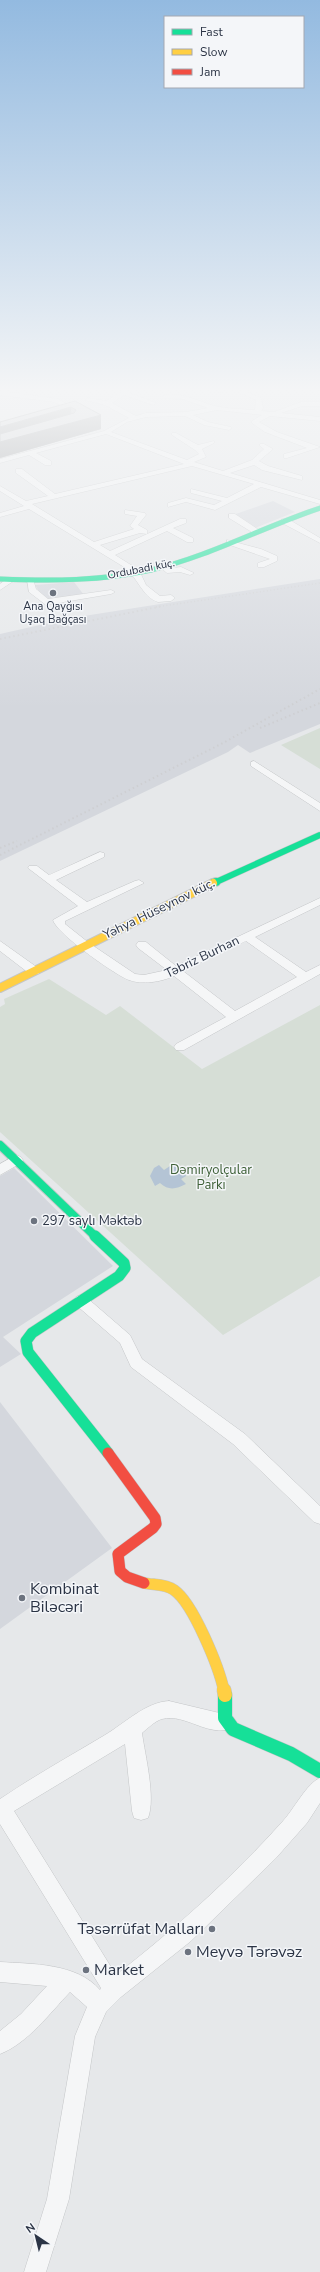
<svg xmlns="http://www.w3.org/2000/svg" width="320" height="2272" viewBox="0 0 320 2272" font-family="'Nunito Sans',sans-serif">
<rect width="100%" height="100%" fill="#e6e8ea"/>
<path fill="#d4d7dd" d="M 273,501 L 295,512 L 255,528 L 233,515 Z
M 320,579 L 320,724 L 250,753 L 238,745 L 228,752 L 0,861 L 0,634 L 71,618 Z
M 74,582 L 84,595 L 48,600 L 43,598 L 35,585 Z
M 14,1168 L 113,1266 L 3,1337 L 21,1354 L 0,1367 L 0,1176 Z
M 0,1402 L 112,1548 L 0,1629 Z"/>
<path fill="#d6ded6" d="M 320,728 L 320,769 L 281,745 Z
M 49,979 L 106,1015 L 120,1006 L 202,1069 L 320,1005 L 320,1276 L 223,1335 L 0,1132 L 0,1007 L 5,1004 L 4,999 Z"/>
<path fill="#b4c4d5" d="M 173,1164 L 183,1169 L 186,1176 L 181,1179 L 186,1184 C 176,1189 169,1191 160,1183 L 155,1186 L 150,1176 L 154,1168 L 159,1165 L 164,1170 Z"/>
<g fill="none" stroke-linecap="round" stroke-linejoin="round">
<g stroke="#c4c6c8" stroke-width="1">
<path id="street" d="M 0,391 L 58,399 L 83,413 L 78,414 L 54,402 L 0,395 Z
M 123,391 L 130,391 L 129,393 L 156,403 L 153,405 L 124,395 L 112,403 L 136,416 L 146,413 L 186,412 L 208,408 L 183,399 L 163,398 L 162,397 C 173,388 202,403 215,406 C 227,409 242,409 255,410 L 256,400 L 237,391 L 245,391 L 261,398 L 263,408 L 261,411 L 274,412 L 301,402 L 320,402 L 320,406 L 302,406 L 281,413 L 320,417 L 320,421 L 270,416 L 259,422 L 277,432 L 320,447 L 287,458 L 284,458 L 284,454 L 307,448 L 265,432 L 252,423 L 252,421 L 262,415 L 217,410 L 193,415 L 208,422 L 231,427 L 232,428 L 229,430 L 204,425 L 185,416 L 146,417 L 127,422 L 111,432 L 187,460 L 199,454 L 195,450 L 172,435 L 172,433 L 176,433 L 198,445 L 214,441 L 214,443 L 202,449 L 206,457 L 194,462 L 223,471 L 252,460 L 264,449 L 260,446 L 260,444 L 264,444 L 273,449 L 259,461 L 268,466 L 302,476 L 302,480 L 262,470 L 254,465 L 230,473 L 320,500 L 320,504 L 261,487 L 215,510 L 186,502 L 168,507 L 168,503 L 186,498 L 214,505 L 222,501 L 191,493 L 191,489 L 227,498 L 254,484 L 192,466 L 32,504 L 94,542 L 134,529 L 130,526 L 137,516 L 125,514 L 125,510 L 145,513 L 146,515 L 138,525 L 147,530 L 147,534 L 140,533 L 100,545 L 110,551 L 180,519 L 186,519 L 186,523 L 173,528 L 193,538 L 193,542 L 187,542 L 167,531 L 115,555 L 139,570 L 146,585 L 160,596 L 171,595 L 175,598 L 171,601 L 158,602 C 142,597 137,576 124,567 L 29,509 L 0,517 L 0,513 L 24,506 L 0,491 L 0,486 L 26,501 L 48,496 L 16,473 L 16,469 L 22,469 L 55,494 L 184,464 L 106,434 L 36,453 L 51,461 L 51,465 L 45,465 L 29,455 L 0,463 L 0,459 L 104,431 L 129,418 L 105,405 L 85,400 L 88,398 L 106,401 Z
M 213,391 L 226,391 L 216,393 Z
M 229,514 L 235,514 L 262,532 L 255,534 L 229,518 Z
M 282,519 L 288,519 L 320,538 L 320,543 L 282,523 Z
M 227,540 L 261,549 L 277,556 L 277,561 L 264,567 L 258,567 L 258,563 L 270,559 L 227,544 Z
M 161,564 L 167,564 L 172,568 L 181,567 L 194,573 L 190,575 L 180,572 L 167,573 L 161,568 Z
M 8,578 L 15,580 L 0,590 L 0,584 Z
M 27,579 L 33,579 L 36,589 L 48,599 L 111,590 L 115,592 L 111,594 L 46,605 L 29,592 Z
M 254,761 L 320,803 L 320,811 L 251,766 L 251,762 Z
M 100,852 L 104,853 L 104,857 L 56,880 L 87,902 L 135,881 L 139,880 L 144,883 L 65,921 L 65,924 L 89,943 L 135,974 L 144,975 L 167,970 L 138,948 L 136,945 L 138,942 L 146,942 L 176,966 L 320,898 L 320,905 L 255,937 L 306,972 L 320,965 L 320,974 L 184,1050 L 176,1050 L 174,1047 L 176,1044 L 226,1017 L 174,976 C 161,982 142,985 129,980 C 115,975 56,933 53,920 L 78,906 L 28,868 L 29,866 L 37,866 L 49,875 ZM 246,941 L 297,977 L 235,1011 L 183,971 Z
M 0,941 L 38,968 L 40,971 L 38,974 L 30,974 L 0,951 Z
M 16,1155 L 21,1157 L 23,1160 L 21,1163 L 0,1175 L 0,1164 Z
M 81,1295 L 86,1297 L 130,1335 L 142,1359 L 245,1434 L 320,1506 L 320,1524 L 314,1522 L 233,1444 L 131,1367 L 120,1343 L 76,1305 L 74,1301 L 76,1297 Z
M 169,1701 L 232,1716 L 235,1722 L 232,1728 C 208,1738 186,1713 162,1719 C 155,1721 148,1728 142,1733 C 145,1755 156,1798 148,1818 L 141,1820 L 134,1818 L 132,1811 L 125,1744 L 14,1811 L 116,1975 C 176,1928 232,1878 283,1821 C 294,1809 307,1783 320,1778 L 320,1803 L 307,1823 L 276,1858 L 191,1941 L 121,1997 L 106,2012 L 95,2037 L 69,2199 L 46,2272 L 24,2272 L 47,2199 L 75,2036 L 87,2007 L 70,1992 C 50,2013 28,2043 0,2054 L 0,2031 L 21,2014 L 47,1986 L 0,1982 L 0,1962 C 32,1964 77,1963 100,1990 L 101,1988 L 0,1824 L 0,1799 C 34,1776 70,1756 105,1735 C 125,1723 146,1702 169,1701 Z"/>
</g>
<g stroke="#c4c6c8" stroke-width="5.5">
<path id="fast-far4" d="M 0,579 C 51,581 102,581 151,570 C 210,556 263,527 320,508"/>
</g>
<g stroke="#c4c6c8" stroke-width="7">
<path id="fast-far3" d="M 214,883 L 320,835"/>
</g>
<g stroke="#c4c6c8" stroke-width="10">
<path id="fast-far2" d="M 213,883 L 216,882
M 0,1145 L 96,1237"/>
</g>
<g stroke="#c4c6c8" stroke-width="12">
<path id="fast-far1" d="M 95,1236 L 124,1263 L 125,1268 L 119,1276 L 32,1333 L 26,1341 L 28,1352 L 108,1453"/>
</g>
<g stroke="#c4c6c8" stroke-width="15">
<path id="fast" d="M 225,1695 L 225,1718 L 233,1729 L 291,1754 L 320,1771"/>
</g>
<g stroke="#c4c6c8" stroke-width="10">
<path id="slow-far2" d="M 0,988 L 213,883"/>
</g>
<g stroke="#c4c6c8" stroke-width="12">
<path id="slow-far1" d="M 144,1583 C 153,1585 166,1584 174,1590 C 193,1603 219,1667 224,1691"/>
</g>
<g stroke="#c4c6c8" stroke-width="15">
<path id="slow" d="M 224,1690 L 225,1695"/>
</g>
<g stroke="#c4c6c8" stroke-width="12">
<path id="jam" d="M 108,1453 L 155,1518 L 156,1524 L 153,1528 L 118,1554 L 120,1571 L 127,1577 L 144,1583"/>
</g>
<use href="#street" fill="#f5f6f7" fill-rule="evenodd"/>
<use href="#fast-far4" stroke="#16e098" stroke-width="5"/>
<use href="#fast-far3" stroke="#16e098" stroke-width="6"/>
<use href="#fast-far2" stroke="#16e098" stroke-width="8"/>
<use href="#fast-far1" stroke="#16e098" stroke-width="11"/>
<use href="#fast" stroke="#16e098" stroke-width="14"/>
<use href="#slow-far2" stroke="#ffcf43" stroke-width="8"/>
<use href="#slow-far1" stroke="#ffcf43" stroke-width="11"/>
<use href="#slow" stroke="#ffcf43" stroke-width="14"/>
<use href="#jam" stroke="#f24e42" stroke-width="11"/>
<path stroke="#cecfd2" stroke-width="1.5" stroke-dasharray="1 2.5" stroke-linecap="butt" d="M 156,607 L 320,583"/>
<path stroke="#cecfd2" stroke-width="2" stroke-dasharray="1.5 3" stroke-linecap="butt" d="M 0,639 L 163,606
M 260,728 L 320,703
M 0,848 L 17,841
M 0,855 L 223,743 L 320,689"/>
</g>
<path fill="#b1b3b5" d="M 75,401 L 101,429 L 0,458 Z"/>
<path fill="#909294" d="M 71,407 L 72,422 L 101,415 L 101,429 L 0,458 L 0,427 Z"/>
<path fill="#ced0d3" stroke="#909294" d="M 75,401 L 101,415 L 0,442 L 0,434 L 74,413 L 76,410 L 71,407 L 0,427 L 0,422 Z"/>
<linearGradient id="sky" x2="0" y2="1"><stop stop-color="#93bae0"/><stop offset="0.55" stop-color="#f4f5f6"/><stop offset="1" stop-color="#f4f5f6" stop-opacity="0"/></linearGradient>
<rect width="320" height="709" fill="url(#sky)"/>
<g fill="#6c737f" stroke="#f4f6f9" stroke-width="1.5">
<circle cx="53" cy="593" r="4"/>
<circle cx="34" cy="1221" r="4"/>
<circle cx="22" cy="1598" r="4"/>
<circle cx="212" cy="1929" r="4"/>
<circle cx="188" cy="1952" r="4"/>
<circle cx="86" cy="1970" r="4"/>
</g>
<g text-anchor="middle" dominant-baseline="central" stroke-width="3" stroke-linejoin="round" paint-order="stroke">
<g font-size="11" fill="#2b3445" stroke="#f4f6f9">
<text transform="translate(141 569) rotate(-11)">Ordubadi küç.</text>
</g>
<g font-size="11" fill="#2b3445" stroke="#f4f6f9">
<text x="53" y="606">Ana Qayğısı<tspan x="53" dy="13">Uşaq Bağçası</tspan></text>
</g>
<g font-size="13" fill="#2b3445" stroke="#f4f6f9">
<text transform="translate(159 909) rotate(-26)">Yəhya Hüseynov küç.</text>
<text transform="translate(202 957) rotate(-26)">Təbriz Burhan</text>
</g>
<g font-size="13" fill="#3f6138" stroke="#f4f6f9">
<text x="211" y="1170">Dəmiryolçular<tspan x="211" dy="15">Parkı</tspan></text>
</g>
<g font-size="13" fill="#2b3445" stroke="#f4f6f9" text-anchor="start">
<text x="42" y="1221">297 saylı Məktəb</text>
</g>
<g font-size="16" fill="#2b3445" stroke="#f4f6f9" text-anchor="start">
<text x="30" y="1589">Kombinat<tspan x="30" dy="18">Biləcəri</tspan></text>
<text x="204" y="1929" text-anchor="end">Təsərrüfat Malları</text>
<text x="196" y="1952">Meyvə Tərəvəz</text>
<text x="94" y="1970">Market</text>
</g>
</g>
<rect x="164" y="16" width="140" height="72" fill="#f4f6f9" stroke="#a4a8b1"/>
<rect x="172" y="29" width="20" height="6" fill="#16e098" stroke="#a4a8b1"/>
<text x="200" y="36" font-size="12" fill="#2b3445">Fast</text>
<rect x="172" y="49" width="20" height="6" fill="#ffcf43" stroke="#a4a8b1"/>
<text x="200" y="56" font-size="12" fill="#2b3445">Slow</text>
<rect x="172" y="69" width="20" height="6" fill="#f24e42" stroke="#a4a8b1"/>
<text x="200" y="76" font-size="12" fill="#2b3445">Jam</text>
<g transform="translate(36 2236) rotate(325)" stroke="#f4f6f9" stroke-width="3" paint-order="stroke">
<path d="M0-3L7 15L0 10L-7 15Z" fill="#2b3445"/>
<text y="-6" font-size="11" font-weight="bold" text-anchor="middle" fill="#2b3445">N</text>
</g>
</svg>
